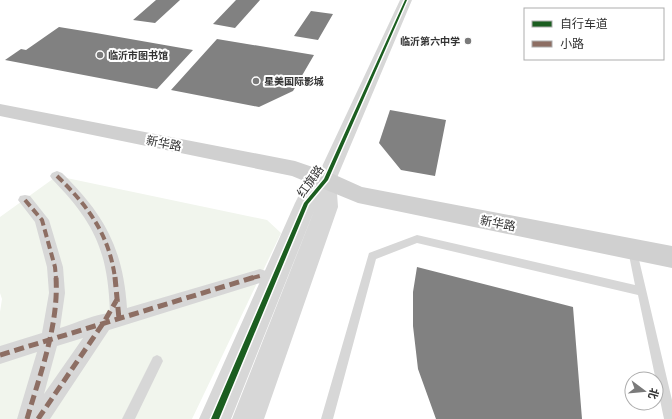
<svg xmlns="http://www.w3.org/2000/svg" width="672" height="419" viewBox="0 0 672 419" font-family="Lato,'Noto Sans SC',sans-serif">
<rect width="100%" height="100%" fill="#fff"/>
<path fill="#f1f5ed" d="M 57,176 L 267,220 L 281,233 L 192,419 L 0,419 L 0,312 L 2,299 L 0,293 L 0,217 Z"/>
<path fill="#818181" d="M 156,0 L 180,0 L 155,23 L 133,20 Z
M 236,0 L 260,0 L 235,28 L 213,24 Z
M 311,11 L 333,14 L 318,40 L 294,36 Z
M 59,27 L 96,33 L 193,50 L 157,89 L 5,60 L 21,49 L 26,50 Z
M 217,39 L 314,55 L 293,91 L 259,107 L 171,90 Z
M 390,110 L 446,120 L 435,176 L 401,170 L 379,143 Z
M 417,267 L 573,307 L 582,419 L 436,419 L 418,369 L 413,326 L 413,292 Z"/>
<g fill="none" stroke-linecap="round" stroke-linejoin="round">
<path fill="#d7d7d7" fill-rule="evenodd" d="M 417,235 L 635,285 L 628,250 L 630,247 L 633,246 L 636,247 L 672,400 L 672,419 L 664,419 L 638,295 L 417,243 L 376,259 L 333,419 L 321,419 L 369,253 Z
M 157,355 L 161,357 L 163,361 L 135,419 L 122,419 L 153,357 Z"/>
<path fill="#d7d7d7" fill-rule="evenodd" d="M 57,171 L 62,173 C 104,214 123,248 127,308 L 260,269 L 266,271 L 268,276 L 266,281 L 260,283 L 109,330 L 50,419 L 17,419 L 37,352 L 0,364 L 0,346 L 42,333 L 49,293 L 47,267 L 35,222 L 18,200 L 20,196 L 25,195 L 30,196 L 49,220 L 63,267 L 65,293 L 60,328 C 76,323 96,314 110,313 C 108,252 95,223 52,179 L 50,176 L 52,173 ZM 83,338 L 44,394 L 57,346 Z"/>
<path fill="#d7d7d7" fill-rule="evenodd" d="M 400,0 L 412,0 L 336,180 L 338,207 L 264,419 L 232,419 L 316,206 L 231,419 L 199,419 L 295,203 L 298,197 L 318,175 Z"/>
<path fill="#d0d0d0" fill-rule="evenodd" d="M 0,104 L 295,161 L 333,174 L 362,187 L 672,246 L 672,268 L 358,203 L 292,176 L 0,116 Z"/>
<path stroke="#8d6e63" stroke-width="4" stroke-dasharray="8 4" stroke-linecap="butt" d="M 57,176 C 88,206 109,234 115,278
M 25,200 L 42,220 L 55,267 L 56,278
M 252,278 L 260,276"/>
<path stroke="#8d6e63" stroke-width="5" stroke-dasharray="10 5" stroke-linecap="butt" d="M 115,277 L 119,319
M 0,355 L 255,277
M 27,419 C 40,374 59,325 56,277
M 38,419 L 104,322 L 119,296"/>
<g stroke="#fff" stroke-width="3">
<path id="cycleway" d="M 405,0 L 407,0 L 328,180 L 308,204 L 219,419 L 211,419 L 304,203 L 324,179 Z"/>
</g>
<use href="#cycleway" fill="#1b5e20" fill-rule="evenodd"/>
</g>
<g fill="#7a7a7a" stroke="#fff" stroke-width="1.5">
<circle cx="468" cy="41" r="4"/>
<circle cx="100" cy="55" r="4"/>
<circle cx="256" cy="81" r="4"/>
</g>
<g text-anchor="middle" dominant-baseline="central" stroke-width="4" stroke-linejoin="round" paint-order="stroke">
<g font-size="10" font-weight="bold" fill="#333" stroke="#fff" text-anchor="start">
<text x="460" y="41" text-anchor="end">临沂第六中学</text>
<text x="108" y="55">临沂市图书馆</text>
<text x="264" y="81">星美国际影城</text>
</g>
<g font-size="12" fill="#333" stroke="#fff">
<text transform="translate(164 143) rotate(11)">新华路</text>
<text transform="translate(310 181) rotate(-55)">红旗路</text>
<text transform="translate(498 223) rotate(11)">新华路</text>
</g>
</g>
<rect x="524" y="8" width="140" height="52" fill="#ffffff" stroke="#adadad"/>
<rect x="532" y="21" width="20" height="6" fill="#1b5e20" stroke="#adadad"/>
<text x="560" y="28" font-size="12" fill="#333333">自行车道</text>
<rect x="532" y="41" width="20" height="6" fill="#8d6e63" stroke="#adadad"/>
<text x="560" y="48" font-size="12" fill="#333333">小路</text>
<g transform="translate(644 391) rotate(106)"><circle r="19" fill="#ffffff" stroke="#adadad"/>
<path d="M0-3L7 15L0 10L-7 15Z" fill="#7a7a7a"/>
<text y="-6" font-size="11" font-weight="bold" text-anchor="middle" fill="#333333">北</text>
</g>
</svg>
